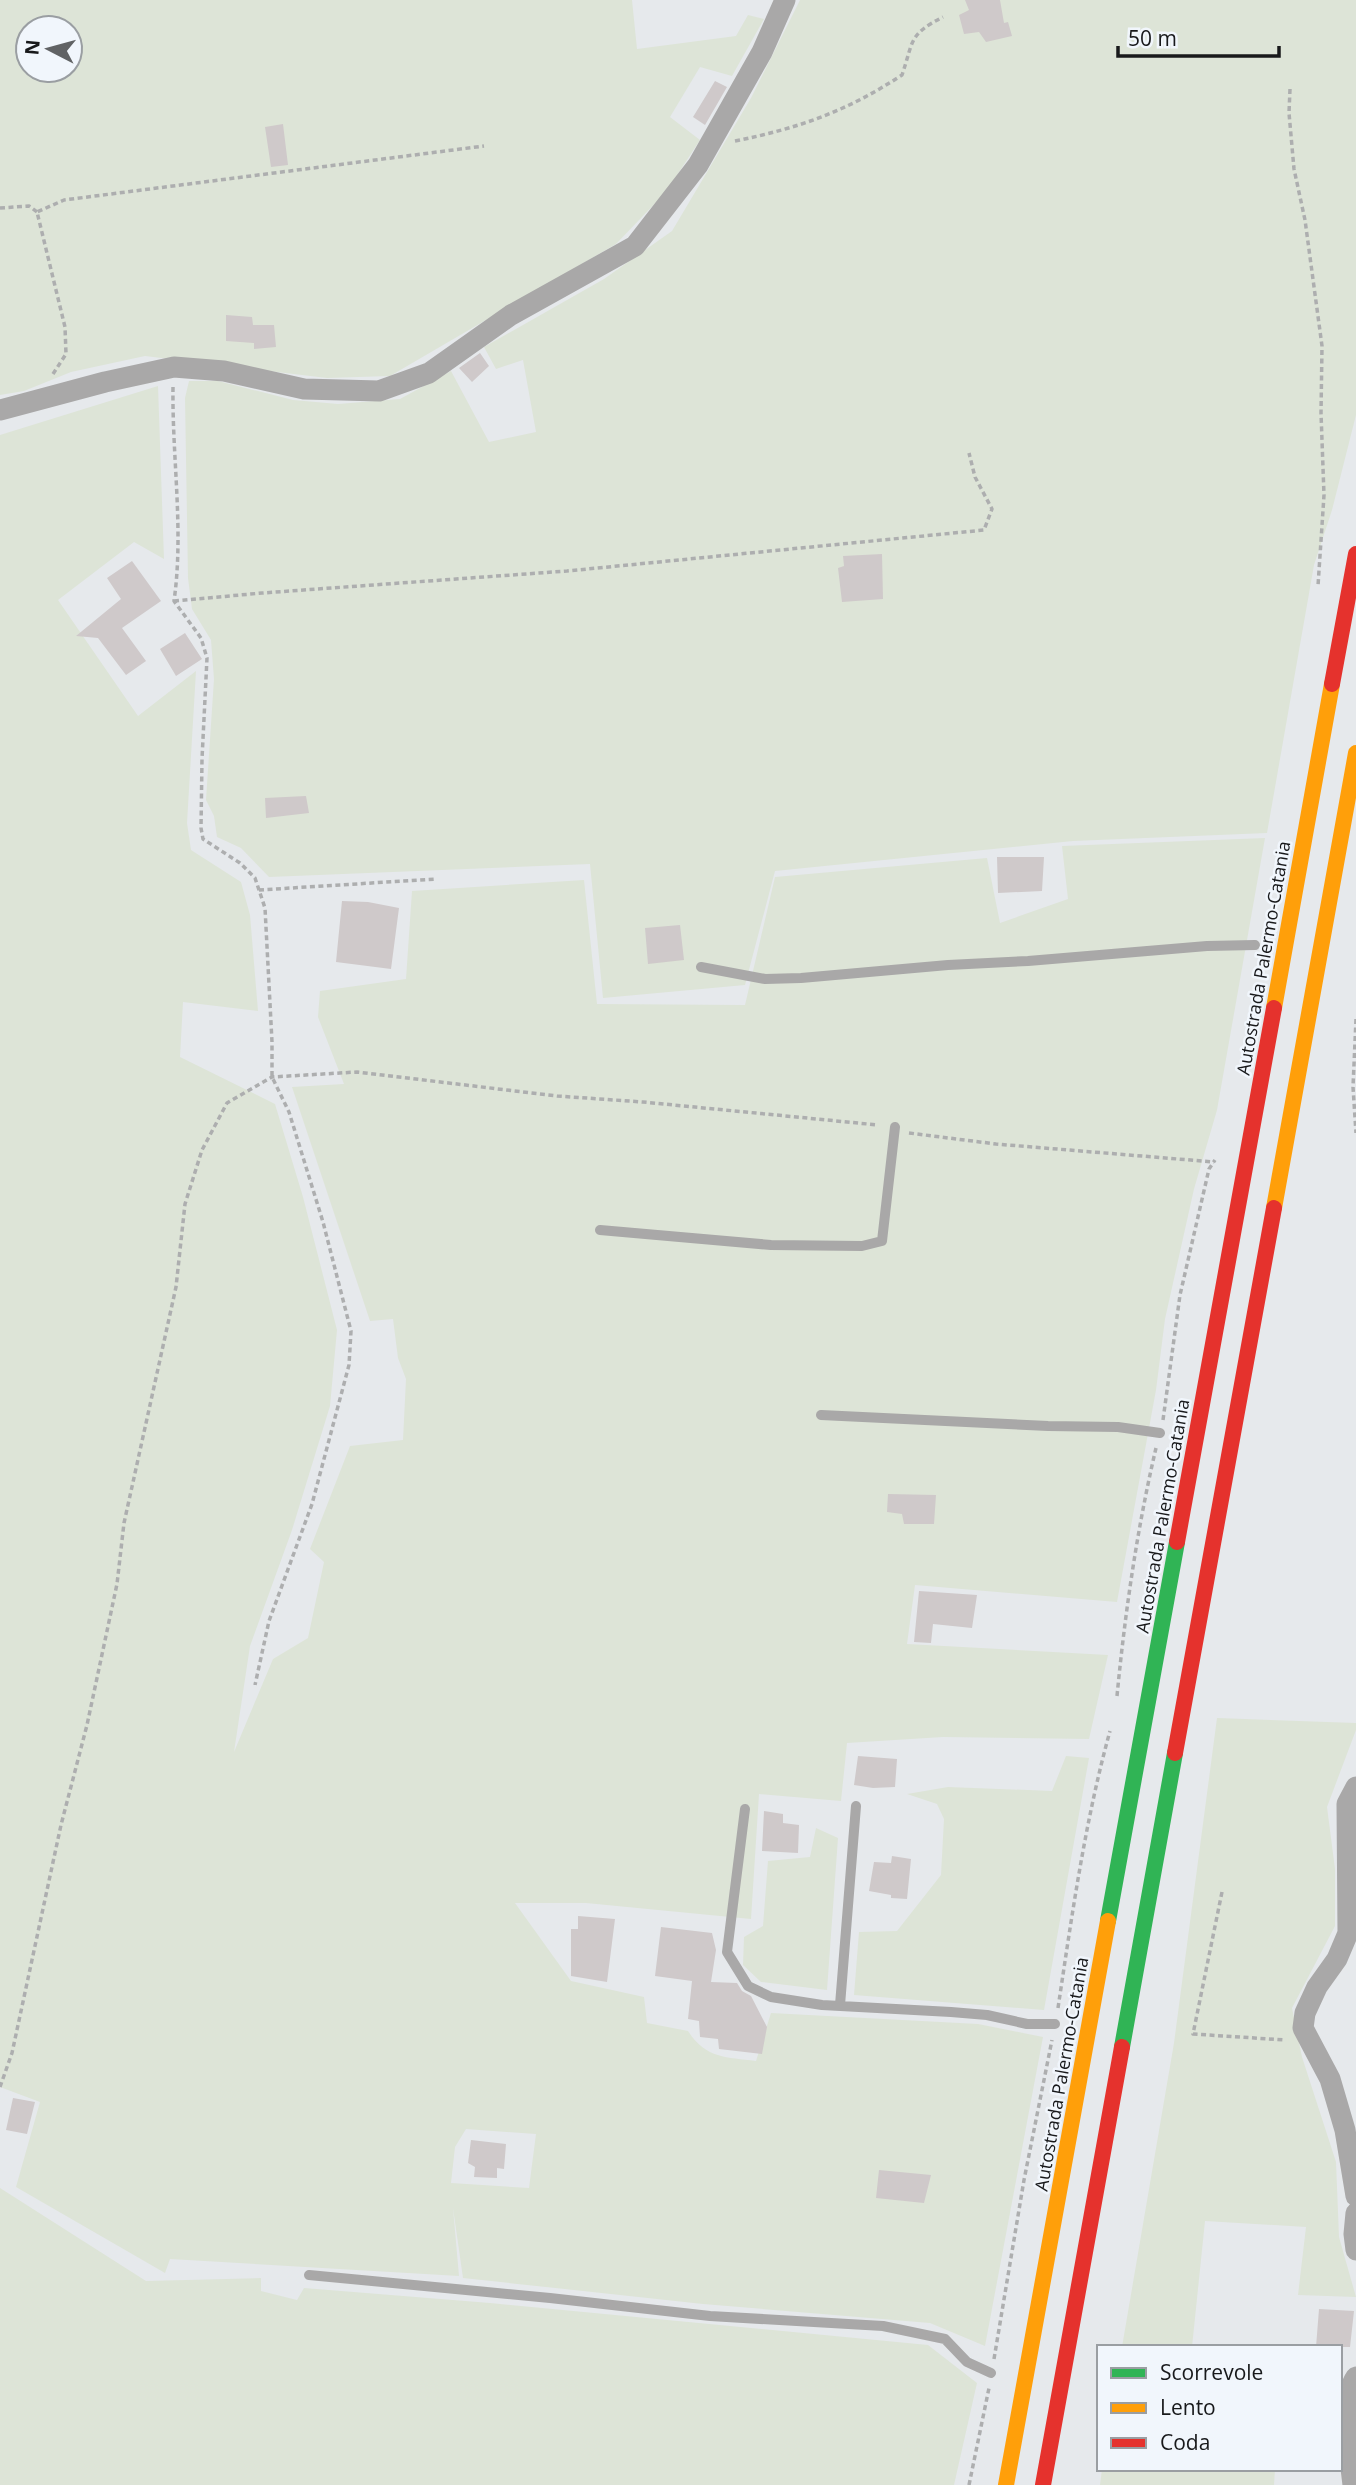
<svg xmlns="http://www.w3.org/2000/svg" width="1356" height="2485" viewBox="0 0 1356 2485" font-family="'Open Sans',sans-serif">
<rect width="100%" height="100%" fill="#e6e9ec"/>
<path fill="#dde4d7" fill-rule="evenodd" d="M 0,0 L 632,0 L 637,49 L 736,36 L 748,15 L 764,19 L 732,76 L 700,67 L 670,117 L 700,140 L 666,192 L 616,244 L 390,376 L 327,378 L 145,356 L 71,372 L 24,391 L 0,395 ZM 28,28 L 70,28 L 70,70 L 28,70 Z
M 800,0 L 1356,0 L 1356,415 L 1332,510 L 1314,565 L 1267,833 L 1073,841 L 775,871 L 745,985 L 603,998 L 590,864 L 269,877 L 241,848 L 217,837 L 214,816 L 206,800 L 214,679 L 211,640 L 192,609 L 188,578 L 185,398 L 189,381 L 218,381 L 293,400 L 338,404 L 400,399 L 451,371 L 489,442 L 536,432 L 523,360 L 496,369 L 484,347 L 604,279 L 672,231 L 751,98 Z
M 158,386 L 164,559 L 134,542 L 58,600 L 138,716 L 196,671 L 187,823 L 191,850 L 241,882 L 250,915 L 258,1011 L 183,1002 L 180,1057 L 275,1104 L 303,1197 L 337,1330 L 330,1406 L 292,1530 L 250,1646 L 234,1752 L 273,1659 L 308,1638 L 324,1562 L 310,1549 L 350,1446 L 403,1440 L 406,1379 L 398,1358 L 393,1319 L 370,1321 L 292,1087 L 344,1084 L 318,1017 L 320,991 L 406,979 L 412,891 L 584,880 L 597,1004 L 745,1005 L 775,877 L 987,858 L 1000,923 L 1068,899 L 1062,846 L 1265,838 L 1217,1110 L 1194,1189 L 1165,1319 L 1156,1390 L 1117,1602 L 915,1585 L 907,1644 L 1108,1655 L 1089,1739 L 943,1737 L 847,1743 L 841,1801 L 759,1794 L 751,1919 L 586,1903 L 515,1903 L 571,1981 L 644,1997 L 647,2023 L 688,2031 C 706,2059 726,2057 756,2061 L 771,2013 L 978,2024 L 1043,2037 L 985,2346 L 930,2323 L 703,2304 L 463,2278 L 453,2208 L 459,2276 L 170,2259 L 165,2273 L 16,2187 L 40,2102 L 0,2087 L 0,435 ZM 466,2129 L 536,2134 L 529,2188 L 451,2183 L 455,2147 Z
M 1217,1718 L 1356,1723 L 1356,1730 L 1327,1807 L 1335,1869 L 1335,1926 L 1292,2008 L 1302,2057 L 1336,2162 L 1339,2237 L 1356,2297 L 1298,2295 L 1306,2227 L 1205,2221 L 1192,2347 L 1122,2347 L 1174,2043 Z
M 1066,1756 L 1089,1758 L 1044,2010 L 854,1995 L 859,1932 L 897,1931 L 941,1875 L 944,1819 L 937,1804 L 907,1794 L 948,1787 L 1052,1791 Z
M 816,1828 L 838,1838 L 827,1990 L 761,1982 L 743,1965 L 744,1937 L 763,1926 L 768,1861 L 810,1857 Z
M 0,2188 L 146,2281 L 261,2278 L 261,2291 L 297,2300 L 304,2288 L 490,2303 L 928,2345 L 977,2383 L 954,2485 L 0,2485 Z
M 1102,2469 L 1275,2469 L 1274,2485 L 1100,2485 Z"/>
<path fill="#cfc9ca" d="M 965,0 L 1000,0 L 1004,23 L 1008,22 L 1012,36 L 986,42 L 979,32 L 964,34 L 959,15 L 969,10 Z
M 715,81 L 727,87 L 705,125 L 693,117 Z
M 283,124 L 288,165 L 271,167 L 265,127 Z
M 226,315 L 252,317 L 253,325 L 274,325 L 276,347 L 254,349 L 254,343 L 226,341 Z
M 480,353 L 489,366 L 472,382 L 459,368 Z
M 882,554 L 883,599 L 842,602 L 838,568 L 844,566 L 843,556 Z
M 132,561 L 161,601 L 122,628 L 146,661 L 126,675 L 98,638 L 76,636 L 121,599 L 107,578 Z
M 185,633 L 202,659 L 176,676 L 160,649 Z
M 306,796 L 309,813 L 266,818 L 265,798 Z
M 997,857 L 1044,857 L 1042,891 L 998,893 Z
M 342,901 L 368,902 L 399,908 L 391,969 L 336,962 Z
M 680,925 L 684,960 L 648,964 L 645,928 Z
M 888,1494 L 936,1495 L 934,1524 L 904,1524 L 902,1514 L 887,1512 Z
M 919,1591 L 977,1595 L 972,1628 L 933,1624 L 931,1643 L 914,1642 Z
M 858,1756 L 897,1759 L 895,1787 L 873,1788 L 854,1785 Z
M 764,1811 L 783,1814 L 783,1823 L 799,1825 L 798,1853 L 762,1851 Z
M 892,1856 L 911,1859 L 907,1899 L 891,1898 L 891,1895 L 869,1891 L 874,1862 L 891,1863 Z
M 578,1916 L 615,1919 L 607,1982 L 571,1976 L 571,1929 L 578,1929 Z
M 661,1927 L 712,1933 L 716,1950 L 711,1982 L 737,1983 L 742,1991 L 751,1996 L 767,2027 L 762,2054 L 719,2049 L 718,2039 L 700,2037 L 699,2021 L 688,2019 L 692,1981 L 655,1976 Z
M 13,2098 L 35,2102 L 27,2134 L 6,2130 Z
M 471,2140 L 506,2144 L 504,2169 L 497,2168 L 497,2178 L 474,2177 L 475,2167 L 468,2163 Z
M 879,2170 L 931,2175 L 924,2203 L 876,2198 Z
M 1319,2309 L 1354,2311 L 1350,2347 L 1316,2347 Z"/>
<g fill="none" stroke-linecap="round" stroke-linejoin="round">
<path stroke="#adaeaf" stroke-width="3.5" stroke-dasharray="5 3.5" stroke-linecap="butt" d="M 1290,89 L 1289,113 L 1294,169 L 1305,220 L 1322,346 L 1321,413 L 1324,495 L 1318,586
M 735,141 C 800,128 847,111 902,75 C 914,40 908,35 943,17
M 0,208 L 29,206 L 37,212
M 53,374 L 66,354 L 65,327 L 37,212 L 64,200 L 484,146
M 173,387 C 172,458 184,531 174,601 L 201,638 L 207,658 L 202,759 L 201,828 L 203,839 L 240,863 L 255,878 L 265,908 L 272,1042 L 272,1077 L 289,1112 L 323,1222 L 351,1331 L 349,1365 L 312,1504 L 269,1621 L 255,1685
M 174,601 L 262,593 L 567,571 L 984,530 L 992,509 L 975,477 L 969,453
M 259,890 L 436,879
M 1356,1019 L 1353,1087 L 1356,1133
M 909,1133 L 996,1144 L 1214,1162
M 1163,1420 L 1180,1295 L 1209,1169 L 1215,1160
M 1117,1696 C 1125,1613 1137,1529 1156,1448
M 1222,1892 L 1193,2034 L 1285,2040
M 1058,2008 C 1072,1915 1085,1821 1110,1731
M 0,2087 L 12,2053 L 61,1825 L 87,1725 L 117,1584 L 124,1523 L 176,1287 L 185,1204 L 202,1150 L 227,1103 L 272,1077 L 357,1072 L 557,1096 L 643,1102 L 878,1125
M 994,2359 L 1024,2180 L 1052,2040
M 969,2485 L 989,2388"/>
<path stroke="#a9a8a8" stroke-width="10" d="M 701,967 L 765,979 L 801,978 L 948,965 L 1028,961 L 1207,946 L 1255,945
M 600,1230 L 771,1245 L 862,1246 L 882,1241 L 895,1127
M 821,1415 L 1048,1426 L 1118,1427 L 1160,1433
M 745,1809 L 727,1952 L 748,1986 L 771,1997 L 822,2005 L 951,2012 L 987,2015 L 1027,2024 L 1055,2024
M 840,2005 L 856,1806
M 309,2275 L 550,2298 L 710,2316 L 883,2326 L 945,2339 L 967,2362 L 991,2373"/>
<path stroke="#a9a8a8" stroke-width="21" d="M 0,410 L 105,382 L 174,367 L 224,371 L 304,389 L 379,391 L 429,373 L 511,315 L 635,246 L 698,165 L 762,52 L 785,0
M 1356,1787 L 1347,1804 L 1348,1933 L 1337,1959 L 1317,1987 L 1305,2013 L 1303,2028 L 1330,2079 L 1345,2130 L 1356,2196
M 1356,2213 L 1354,2234 L 1356,2250
M 1353,2485 C 1350,2457 1340,2400 1356,2377"/>
<path stroke="#30b455" stroke-width="16" d="M 1108,1921 L 1177,1542
M 1122,2047 L 1175,1753"/>
<path stroke="#ff9f0a" stroke-width="16" d="M 1274,1008 L 1332,684
M 1274,1208 L 1356,753
M 1006,2485 L 1108,1921"/>
<path stroke="#e5322d" stroke-width="16" d="M 1332,684 L 1356,554
M 1177,1542 L 1274,1008
M 1175,1753 L 1274,1208
M 1043,2485 L 1122,2047"/>
</g>
<g text-anchor="middle" dominant-baseline="central" stroke-width="5" stroke-linejoin="round" paint-order="stroke">
<g font-size="18" fill="#18191b" stroke="#f1f6fc">
<text transform="translate(1263 958) rotate(-80)">Autostrada Palermo-Catania</text>
<text transform="translate(1162 1516) rotate(-80)">Autostrada Palermo-Catania</text>
<text transform="translate(1061 2074) rotate(-80)">Autostrada Palermo-Catania</text>
</g>
</g>
<rect x="1097" y="2345" width="245" height="126" fill="#f1f6fc" stroke="#9a9ea2" stroke-width="2"/>
<rect x="1111" y="2368" width="35" height="10" fill="#30b455" stroke="#9a9ea2" stroke-width="2"/>
<text x="1160" y="2380" font-size="21" fill="#18191b">Scorrevole</text>
<rect x="1111" y="2403" width="35" height="10" fill="#ff9f0a" stroke="#9a9ea2" stroke-width="2"/>
<text x="1160" y="2415" font-size="21" fill="#18191b">Lento</text>
<rect x="1111" y="2438" width="35" height="10" fill="#e5322d" stroke="#9a9ea2" stroke-width="2"/>
<text x="1160" y="2450" font-size="21" fill="#18191b">Coda</text>
<g transform="translate(49 49) rotate(276)"><circle r="33" fill="#f1f6fc" stroke="#9a9ea2" stroke-width="2"/>
<path d="M0-5L12 26L0 18L-12 26Z" fill="#606264"/>
<text y="-10" font-size="19" font-weight="bold" text-anchor="middle" fill="#18191b">N</text>
</g>
<path d="M1118 46v10h161v-10" fill="none" stroke="#18191b" stroke-width="3.5"/>
<text x="1128" y="46" font-size="21" fill="#18191b" stroke="#f1f6fc" stroke-width="5" paint-order="stroke">50 m</text>
</svg>
